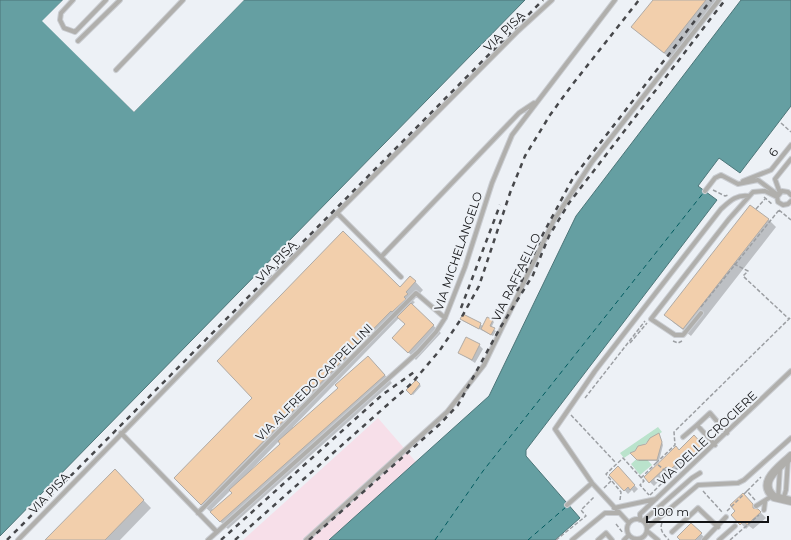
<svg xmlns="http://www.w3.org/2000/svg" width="791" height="540" viewBox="0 0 791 540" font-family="Montserrat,sans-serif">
<rect width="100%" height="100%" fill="#edf1f6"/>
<path fill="#f7dfe9" d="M 378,418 L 416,462 L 329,540 L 243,540 Z"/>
<path fill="#bae3cc" d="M 658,427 L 662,432 L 624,458 L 620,453 Z
M 642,454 L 652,465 L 640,475 L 631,464 Z"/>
<path fill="#659fa2" stroke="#4c7578" d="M 0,0 L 63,0 L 43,21 L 134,112 L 244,0 L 525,0 L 0,536 Z
M 741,0 L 791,0 L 791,106 L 740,173 L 719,158 L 698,186 L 717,200 L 526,450 L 526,456 L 580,518 L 555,540 L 329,540 L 489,396 L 576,216 Z"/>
<path fill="#edf1f6" d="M 63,0 L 65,0 L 45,21 L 134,109 L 242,0 L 244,0 L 134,112 L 42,21 Z"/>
<path fill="#0003" fill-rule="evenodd" d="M 654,0 L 720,0 L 672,60 L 633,27 Z
M 768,219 L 776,227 L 691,336 L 674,323 L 666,315 Z
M 411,277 L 423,290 L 413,301 L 415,302 L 412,305 L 441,333 L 416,360 L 394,338 L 406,324 L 399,318 L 293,427 L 294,428 L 376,365 L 392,383 L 228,529 L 175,478 L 400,288 ZM 279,441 L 282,444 L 252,471 L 251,470 ZM 231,490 L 233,493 L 213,510 L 212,509 Z
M 463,315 L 483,326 L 493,321 L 494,322 L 491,328 L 496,331 L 493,336 L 463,321 Z
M 479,345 L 483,349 L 475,363 L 460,353 Z
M 416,381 L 421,386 L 413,395 L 407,390 Z
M 659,434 L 663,445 L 659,461 L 639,461 L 632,453 L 647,445 Z
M 694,437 L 706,450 L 698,458 L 694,454 L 674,473 L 670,470 L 654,486 L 645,477 L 679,451 Z
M 618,468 L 638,489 L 634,493 L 632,490 L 628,494 L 611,475 Z
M 115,471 L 151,508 L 120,540 L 46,540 Z
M 743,494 L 766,518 L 753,529 L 749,526 L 746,529 L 733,515 L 737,511 Z
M 691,524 L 707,540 L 682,540 Z"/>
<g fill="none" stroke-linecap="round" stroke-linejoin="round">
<path stroke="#015b5f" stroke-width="1" stroke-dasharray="5 4" stroke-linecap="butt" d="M 435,540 L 483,471 L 704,192
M 528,540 L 566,507"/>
</g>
<path fill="#f2cfac" stroke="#b0aba6" d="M 653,0 L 706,0 L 664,53 L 631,27 Z
M 750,205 L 769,219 L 683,329 L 664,315 Z
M 343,231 L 400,287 L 410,276 L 416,281 L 406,292 L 408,294 L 404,297 L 406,299 L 392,312 L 391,311 L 201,505 L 174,478 L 252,398 L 217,361 Z
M 411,303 L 434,325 L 408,353 L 392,338 L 405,324 L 397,317 Z
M 463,314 L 481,323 L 479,329 L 460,319 Z
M 487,317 L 493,320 L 490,326 L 495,328 L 491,335 L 481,329 Z
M 466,337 L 480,344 L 472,360 L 458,353 Z
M 368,356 L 385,375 L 220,522 L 210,512 L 232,493 L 229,490 L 280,444 L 278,441 L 338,388 L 335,385 Z
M 416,380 L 420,384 L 411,395 L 406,390 Z
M 659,433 L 662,442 L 657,460 L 637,460 L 630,453 L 635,451 L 638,446 L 646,444 L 650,438 Z
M 694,435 L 703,445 L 694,455 L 690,451 L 670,470 L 666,467 L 649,483 L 644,477 L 676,446 L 679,450 Z
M 618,466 L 635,485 L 630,490 L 628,487 L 624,491 L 609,475 Z
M 115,469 L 144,500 L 105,540 L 45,540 Z
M 743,493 L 753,504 L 753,508 L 758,509 L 761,512 L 747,525 L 744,521 L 740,525 L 731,515 L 735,511 L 730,505 Z
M 691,523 L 702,533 L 695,540 L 680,540 L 677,537 Z"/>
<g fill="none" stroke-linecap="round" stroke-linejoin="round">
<g stroke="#cacdd2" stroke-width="6">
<path id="service" d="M 73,0 L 61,13 L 60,20 L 64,28 L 75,32 L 106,0
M 78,41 L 120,0
M 116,70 L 183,0
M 743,181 L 771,170 L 791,145
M 705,191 L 715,178 L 721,175 L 738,184 L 758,180 L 778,195
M 780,193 L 775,179 L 791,159
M 791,195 L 788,192 L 782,191 L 777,197 L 778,202 L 783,205 L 788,204 L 791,201
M 337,213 L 401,277
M 381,257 L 519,113 L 534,103
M 701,313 L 683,335 L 675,335 L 651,319 L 729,219 L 753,192 L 765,191 L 777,197
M 121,433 L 217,532
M 683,437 L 697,425
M 715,445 L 697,425 L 710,413 L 727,433
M 778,499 L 780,467
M 783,500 L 786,490 L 788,460
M 567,505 L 592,483
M 756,506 L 772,496
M 614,508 L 656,499
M 764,510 L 765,502
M 198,513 L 416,293 L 445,318
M627 529a10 10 0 1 1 20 0a10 10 0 1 1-20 0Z
M 640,520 L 640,514 L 791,371
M 643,521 L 692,478 L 700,473
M 629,523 L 592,483 L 555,429 L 595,371 L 721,209 C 730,201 737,194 749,196
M 647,528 L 698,485 L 738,483 L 744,480 L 791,438
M 647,531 L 658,540
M 672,532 L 698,508 L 718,527
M 18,540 L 331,219 L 518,31 L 552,0
M 208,540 L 418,352 L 436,332 L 445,318 L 465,267 L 492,183 L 512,135 L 615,0
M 306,540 L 447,412 L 484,365 L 554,220 L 592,162 L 719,0
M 572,540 L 605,513 L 618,513
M 598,540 L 606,533 L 612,540
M 624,540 L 629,535
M 704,540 L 726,517
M 719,540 L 735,526"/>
</g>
<g stroke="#cacdd2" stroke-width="10">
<path id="minor" d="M 791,456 C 780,467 756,482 774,497 L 791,501"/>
</g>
<path stroke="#9c9fa3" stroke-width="1.5" stroke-dasharray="4 2" stroke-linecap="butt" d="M 781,123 L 791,132
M 713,190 L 725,196 L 728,195
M 764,197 L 773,205
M 756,209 L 765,199
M 779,210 L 791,220
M 734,264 L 748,271 L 743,276 L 789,319
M 701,307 L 779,210
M 673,341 L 678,343 L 682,341
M 630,343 L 647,323
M 585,398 L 645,321
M 571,415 L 616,463
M 656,463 L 675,445 L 674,432 L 791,317
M 641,478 L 656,463 L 670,475
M 604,488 L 611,481
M 703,491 L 722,512
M 650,495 L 676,469 L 679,468
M 620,500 L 621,492 L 606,474 L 623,458 L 644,481 L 640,485 L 649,495
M 755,500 L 747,491 L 761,477
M 727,511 L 747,491
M 662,523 C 659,530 664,535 669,540
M 616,524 L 623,533
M 556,540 L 586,516 L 581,510 L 595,496
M 730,540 L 759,515"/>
<use href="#service" stroke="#b0afac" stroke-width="4"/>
<use href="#minor" stroke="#b0afac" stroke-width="8"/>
<path stroke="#47484b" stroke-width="2.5" stroke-dasharray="5 5" stroke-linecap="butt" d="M 517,291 L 543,234 L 573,178 L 711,0
M 461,308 L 500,205
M 7,540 L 543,0
M 221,540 L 382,395 L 417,370
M 235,540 L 412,383 L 440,350 L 459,322 L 479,286 L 510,193 L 525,156 L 550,115 L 572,85 L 639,0
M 309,540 L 440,424 L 458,405 L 500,328 L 533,275 L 549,236 L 569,203 L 725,0"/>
</g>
<g text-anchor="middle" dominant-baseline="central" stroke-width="4" stroke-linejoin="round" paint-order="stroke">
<g font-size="12" fill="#121315" stroke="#edf1f6">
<text transform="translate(504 31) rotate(-44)">VIA PISA</text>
<text transform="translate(773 152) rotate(-53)">6</text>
<text transform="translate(458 251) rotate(-71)">VIA MICHELANGELO</text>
<text transform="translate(276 261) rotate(-46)">VIA PISA</text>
<text transform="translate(516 277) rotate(-64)">VIA RAFFAELLO</text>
<text transform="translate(314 382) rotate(-45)">VIA ALFREDO CAPPELLINI</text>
<text transform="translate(707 438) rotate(-43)">VIA DELLE CROCIERE</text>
<text transform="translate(49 493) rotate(-46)">VIA PISA</text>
</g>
</g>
<path d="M647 516v6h121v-6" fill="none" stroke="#121315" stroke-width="2"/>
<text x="653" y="516" font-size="12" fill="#121315" stroke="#edf1f6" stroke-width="3" paint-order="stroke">100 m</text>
</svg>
